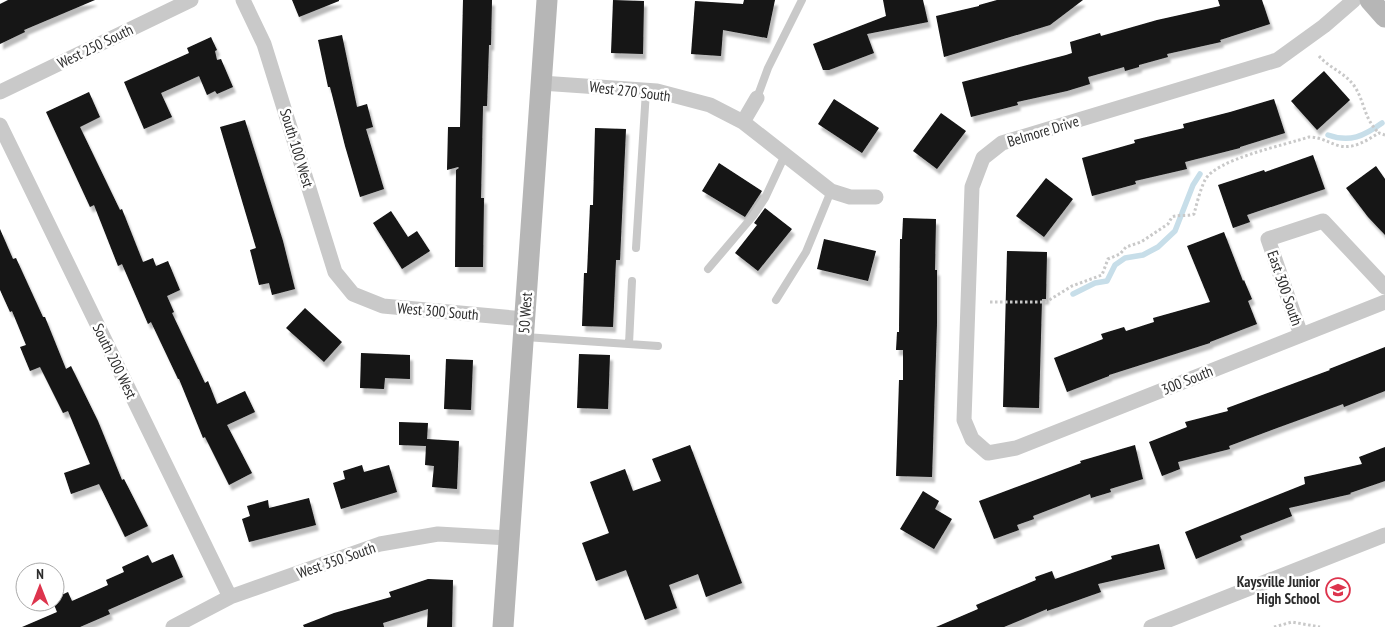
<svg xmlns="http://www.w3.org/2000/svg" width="1385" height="627" viewBox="0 0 1385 627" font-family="'PT Sans Narrow',sans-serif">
<defs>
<filter id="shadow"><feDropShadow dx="3" dy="5.5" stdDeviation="1" flood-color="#0004"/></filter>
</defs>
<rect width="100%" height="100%" fill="#fff"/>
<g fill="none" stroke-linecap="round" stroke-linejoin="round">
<path stroke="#c7dee9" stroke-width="5.5" d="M 1328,135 C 1350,143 1364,136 1382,123
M 1073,294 L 1095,283 L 1107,281 L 1115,265 L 1125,258 L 1143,255 L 1158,247 L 1175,231 L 1193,185 L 1200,174"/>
</g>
<path fill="#131313" filter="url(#shadow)" d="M 8,0 L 95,0 L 24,30 L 25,32 L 0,44 L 0,4 Z
M 292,0 L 339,0 L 339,1 L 299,17 Z
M 463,0 L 492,0 L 491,45 L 489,45 L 487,106 L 483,106 L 481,198 L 484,198 L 483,267 L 455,267 L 456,170 L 459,168 L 458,167 L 447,170 L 448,127 L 460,127 Z
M 613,0 L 644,1 L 643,54 L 611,53 Z
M 744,0 L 775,0 L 767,38 L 723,30 L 721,56 L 691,54 L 695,1 L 743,4 Z
M 883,0 L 923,0 L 928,22 L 867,34 L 874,53 L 829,70 L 823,70 L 813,44 L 886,16 Z
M 997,0 L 1083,0 L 1050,25 L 944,57 L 936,16 L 979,6 L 979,5 Z
M 1218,0 L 1262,0 L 1270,24 L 1220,40 L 1221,42 L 1167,54 L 1168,57 L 1139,65 L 1139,67 L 1125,71 L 1124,67 L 1088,77 L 1090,84 L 1067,91 L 1017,102 L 1018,105 L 971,117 L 962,82 L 1066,55 L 1072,53 L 1070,42 L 1100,33 L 1101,36 L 1157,20 L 1220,6 Z
M 342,35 L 357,107 L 367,104 L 373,127 L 366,129 L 384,189 L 360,197 L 345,146 L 330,87 L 328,87 L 318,40 Z
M 211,37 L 217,50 L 215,51 L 217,60 L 221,59 L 233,87 L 217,94 L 215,91 L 207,95 L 199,76 L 161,93 L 172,117 L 144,129 L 124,82 L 189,53 L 187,48 Z
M 1324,71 L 1350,100 L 1317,130 L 1291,101 Z
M 89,92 L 100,117 L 80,127 L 120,210 L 122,209 L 143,262 L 153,258 L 156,266 L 168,261 L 180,290 L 167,296 L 174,312 L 172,313 L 205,383 L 208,381 L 217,404 L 245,391 L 255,412 L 227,425 L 252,473 L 229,485 L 205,437 L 203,438 L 179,379 L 178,379 L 151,322 L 148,324 L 122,264 L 118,266 L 94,205 L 90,207 L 46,112 Z
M 834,99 L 879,128 L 862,153 L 818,124 Z
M 1274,99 L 1285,133 L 1240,147 L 1240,148 L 1185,162 L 1187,169 L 1135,181 L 1136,184 L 1092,196 L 1082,158 L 1135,143 L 1134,140 L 1184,128 L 1183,124 L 1230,112 Z
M 941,113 L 966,131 L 937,169 L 913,151 Z
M 245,120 L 283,241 L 295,289 L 272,295 L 269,283 L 259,285 L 250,250 L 256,248 L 220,127 Z
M 595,128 L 626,129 L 620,260 L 616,260 L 613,327 L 582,326 L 584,273 L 587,273 L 590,205 L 593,205 Z
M 1313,155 L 1325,189 L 1247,215 L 1250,222 L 1233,228 L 1218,185 L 1264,170 L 1265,172 Z
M 719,163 L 762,191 L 745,217 L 702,191 Z
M 1376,166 L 1385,179 L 1385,235 L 1368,217 L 1346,188 Z
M 1046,178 L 1073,199 L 1044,237 L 1016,216 Z
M 765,208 L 792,229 L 758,271 L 735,253 L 757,225 L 754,223 Z
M 391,211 L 408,237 L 417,231 L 430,251 L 402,269 L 373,223 Z
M 903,218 L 936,219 L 935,270 L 937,270 L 937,323 L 932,477 L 896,476 L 899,380 L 903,380 L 903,350 L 896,350 L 897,332 L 899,332 L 900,239 L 902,239 Z
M 0,229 L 13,259 L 16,258 L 43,317 L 45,317 L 66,369 L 71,366 L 98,421 L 122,480 L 124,479 L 148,526 L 125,537 L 99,484 L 71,494 L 64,473 L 90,464 L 68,411 L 63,413 L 40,367 L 30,371 L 20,347 L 26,345 L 12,311 L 10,312 L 0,290 Z
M 1224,232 L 1243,281 L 1244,280 L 1252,299 L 1248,301 L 1257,324 L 1210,342 L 1210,343 L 1109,375 L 1109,376 L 1067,392 L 1054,358 L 1103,339 L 1101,334 L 1124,327 L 1126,331 L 1154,322 L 1153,318 L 1210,302 L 1187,246 Z
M 824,239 L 876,251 L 868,281 L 817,269 Z
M 1007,251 L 1047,252 L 1046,299 L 1042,299 L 1039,408 L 1003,407 Z
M 305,308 L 342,342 L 324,362 L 286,328 Z
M 1385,347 L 1385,391 L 1344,407 L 1343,404 L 1277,428 L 1229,446 L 1230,449 L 1178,462 L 1180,469 L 1162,476 L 1149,442 L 1187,427 L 1185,422 L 1228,411 L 1227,408 L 1330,370 L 1329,369 Z
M 361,353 L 410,355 L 410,379 L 385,378 L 384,389 L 360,388 Z
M 579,354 L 610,355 L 608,409 L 577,408 Z
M 446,359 L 473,360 L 471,410 L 444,409 Z
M 399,422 L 428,423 L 427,439 L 459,441 L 457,489 L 432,487 L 434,466 L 425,465 L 426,446 L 399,445 Z
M 690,445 L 742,583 L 706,597 L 698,574 L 669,585 L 677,608 L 645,620 L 626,570 L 596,581 L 582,543 L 609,533 L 590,482 L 625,469 L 633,491 L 661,481 L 652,459 Z
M 1135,445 L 1143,479 L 1110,489 L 1111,492 L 1091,498 L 1090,494 L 1033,516 L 1034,519 L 1017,525 L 1019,530 L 994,539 L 979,501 L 1081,463 L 1080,461 Z
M 1385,447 L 1385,481 L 1350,493 L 1351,494 L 1289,508 L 1292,516 L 1240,536 L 1242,540 L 1196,559 L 1185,532 L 1305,484 L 1304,477 L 1362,464 L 1359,457 Z
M 362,465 L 364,472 L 389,465 L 397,492 L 341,509 L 333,483 L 345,479 L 343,471 Z
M 923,491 L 939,501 L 935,509 L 952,519 L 934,549 L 900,529 Z
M 309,498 L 316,525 L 249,542 L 242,519 L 250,516 L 247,506 L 268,500 L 269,508 Z
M 1159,544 L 1165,569 L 1098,584 L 1101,592 L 1047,611 L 1047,609 L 1004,627 L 936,627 L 978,609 L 976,605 L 1036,580 L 1035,577 L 1052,571 L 1055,579 L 1112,559 L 1111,556 Z
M 173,554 L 183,577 L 108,610 L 110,614 L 80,627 L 22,627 L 57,612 L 53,602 L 55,602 L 55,598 L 68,592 L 72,601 L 108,585 L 106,580 L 124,572 L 122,567 L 148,555 L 152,563 Z
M 428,579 L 453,580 L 452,627 L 427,627 L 428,609 L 383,623 L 384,627 L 304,627 L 303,625 L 334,613 L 391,597 L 389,592 Z"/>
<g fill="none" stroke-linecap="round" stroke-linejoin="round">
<path stroke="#c9c9c9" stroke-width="3" stroke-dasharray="2.5 2.5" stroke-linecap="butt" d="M 1319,56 C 1329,68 1346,73 1355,87 C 1365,103 1364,119 1379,133
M 990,302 L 1046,302 L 1072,286 L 1102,275 L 1108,259 L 1120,254 L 1126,247 L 1141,242 L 1168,224 L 1172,217 C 1180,214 1186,217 1194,214 C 1197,203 1200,190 1205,180 C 1216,159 1285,145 1309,137 C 1321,137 1329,143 1340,146 C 1355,149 1367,140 1379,133 L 1385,135
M 1274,627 L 1292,622 L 1320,627"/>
<path stroke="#c9c9c9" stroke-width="8" d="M 757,98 L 768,68 L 802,0
M 636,248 L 646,91
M 708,269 L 753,216 L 765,198 L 785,155
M 776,300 L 806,252 L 831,191
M 525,337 L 658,346
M 629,344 L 632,281"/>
<path stroke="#c9c9c9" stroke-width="15" d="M 243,0 L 264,44 L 335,272 L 353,294 L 383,306 L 525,319
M 1354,0 L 1324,26 L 1277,60 L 1002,143 L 983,158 L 972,187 L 964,420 L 972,439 L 988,453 L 1016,448 L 1385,302
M 541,83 L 657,91 L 710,105 L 743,122 L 831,191 L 850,197 L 876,197
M 0,92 L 191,0
M 743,122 L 757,98
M 0,125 L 230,597
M 1301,335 L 1268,239 L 1323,221 L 1385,287
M 173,627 L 230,597 L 380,544 L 438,534 L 509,538
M 1151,627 L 1385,535"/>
<path stroke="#b6b6b6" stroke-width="21" d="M 1370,0 L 1385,17
M 503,627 L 547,0"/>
</g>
<defs>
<g id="school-ring" transform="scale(1.25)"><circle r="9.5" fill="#fff" stroke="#dd344d" stroke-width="1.5"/><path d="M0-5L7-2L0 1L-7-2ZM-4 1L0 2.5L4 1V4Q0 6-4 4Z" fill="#dd344d"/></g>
</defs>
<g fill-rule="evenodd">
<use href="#school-ring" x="1338" y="590"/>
</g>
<g text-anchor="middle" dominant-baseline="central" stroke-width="5" stroke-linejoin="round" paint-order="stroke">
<g font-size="15" fill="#2c2c2c" stroke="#fff">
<text transform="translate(95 46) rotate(-26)">West 250 South</text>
<text transform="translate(630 91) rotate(7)">West 270 South</text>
<text transform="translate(1043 131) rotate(-17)">Belmore Drive</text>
<text transform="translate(297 148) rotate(73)">South 100 West</text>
<text transform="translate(1285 288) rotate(71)">East 300 South</text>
<text transform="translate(438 311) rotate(5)">West 300 South</text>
<text transform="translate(525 313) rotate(-86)">50 West</text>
<text transform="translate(115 361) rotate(64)">South 200 West</text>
<text transform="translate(1187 380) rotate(-22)">300 South</text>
<text transform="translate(336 560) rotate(-19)">West 350 South</text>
</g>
<g font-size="15" font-weight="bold" fill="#2c2c2c" stroke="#fff" text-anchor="end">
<text x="1320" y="581">Kaysville Junior<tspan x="1320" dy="17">High School</tspan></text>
</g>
</g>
<g transform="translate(40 587)"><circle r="24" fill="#ffffff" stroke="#ababab"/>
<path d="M0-4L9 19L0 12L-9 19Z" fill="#dd344d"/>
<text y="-8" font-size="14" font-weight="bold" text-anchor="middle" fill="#2c2c2c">N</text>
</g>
</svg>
